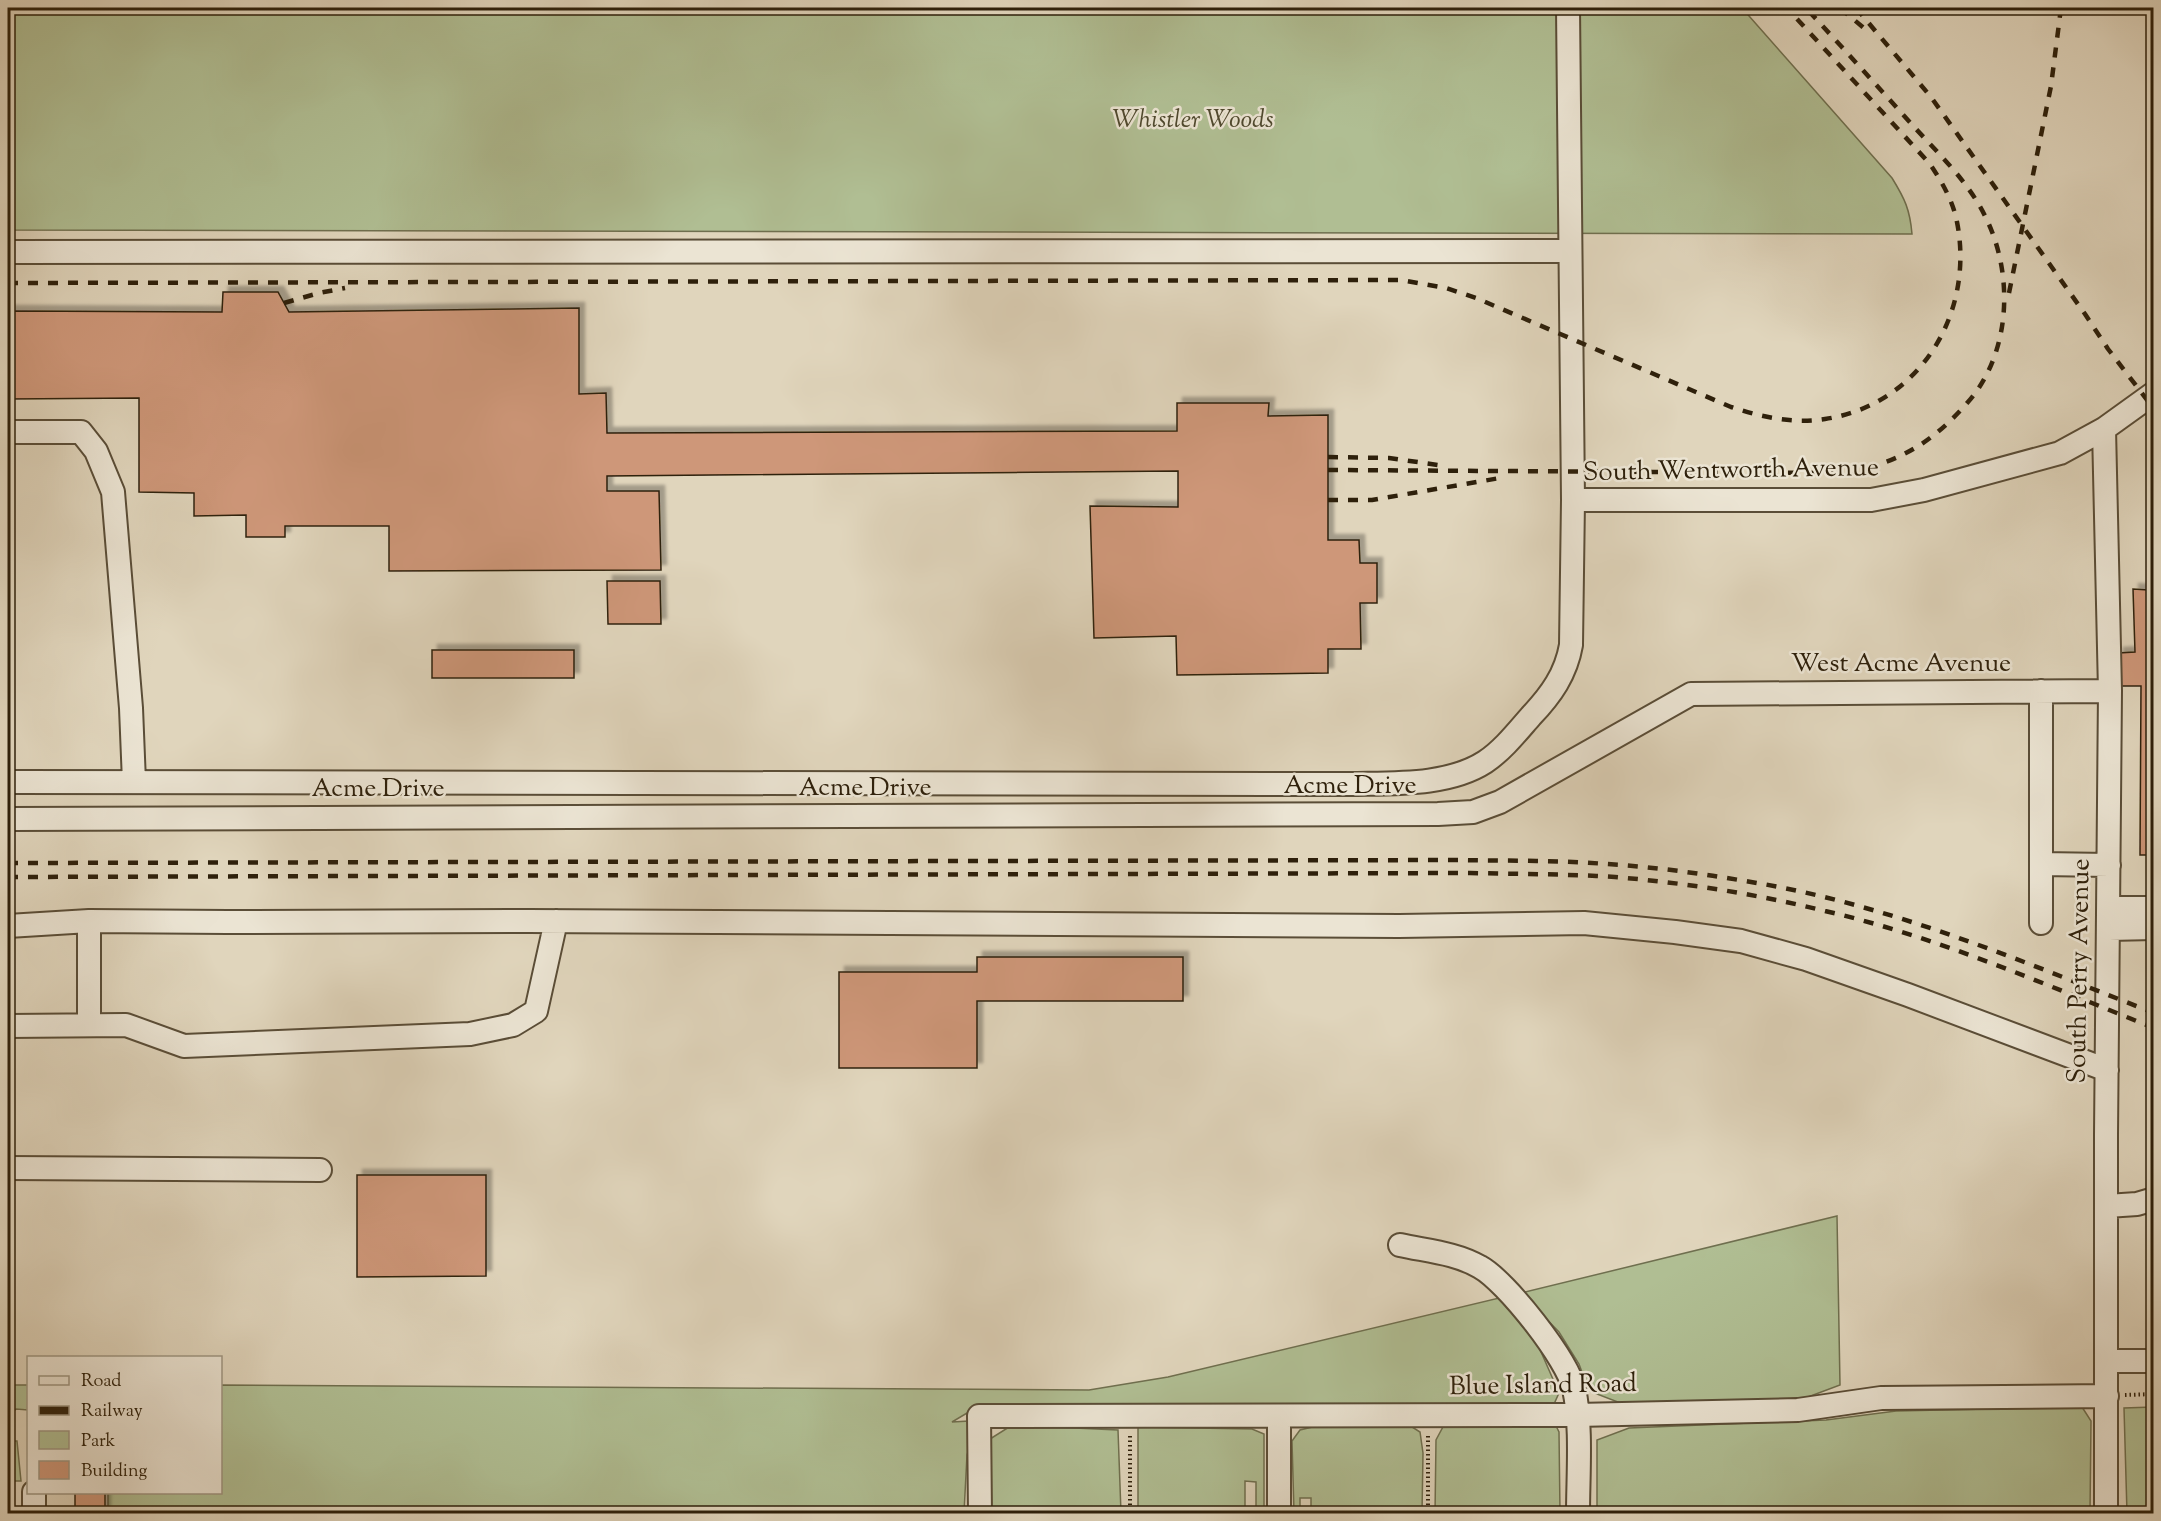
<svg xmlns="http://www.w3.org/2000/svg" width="2161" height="1521" viewBox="0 0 2161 1521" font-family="'Sorts Mill Goudy',serif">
<defs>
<filter id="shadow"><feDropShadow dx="5.5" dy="-5.5" stdDeviation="1.5" flood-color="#0004"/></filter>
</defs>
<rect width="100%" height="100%" fill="#e0d5bc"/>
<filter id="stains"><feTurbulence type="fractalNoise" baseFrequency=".00333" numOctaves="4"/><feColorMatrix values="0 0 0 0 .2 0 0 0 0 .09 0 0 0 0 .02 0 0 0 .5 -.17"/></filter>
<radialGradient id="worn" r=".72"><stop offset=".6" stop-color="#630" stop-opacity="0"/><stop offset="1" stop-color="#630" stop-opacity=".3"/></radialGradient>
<path fill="#b0be93" stroke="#6f6f4f" stroke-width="1.5" d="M 8,8 L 1742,8 L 1892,178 C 1905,199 1910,210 1912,234 L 8,230 Z
M 1837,1216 L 1840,1385 L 1800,1400 L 1623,1404 L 1589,1391 L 1579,1364 L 1559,1332 L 1521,1293 Z
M 1499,1298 L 1538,1345 L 1559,1393 L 1554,1404 L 999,1409 L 967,1413 L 952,1422 L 987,1420 L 975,1429 L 967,1455 L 964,1513 L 108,1514 L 108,1493 L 220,1492 L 221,1385 L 1089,1390 L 1168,1377 Z
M 8,1385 L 28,1385 L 28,1410 L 16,1409 L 8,1417 Z
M 2082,1407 L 2091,1421 L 2090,1513 L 1597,1514 L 1597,1440 L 1629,1428 L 1826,1420 L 1896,1411 Z
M 2153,1407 L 2153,1513 L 2127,1513 L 2124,1408 Z
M 1325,1424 L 1409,1425 L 1420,1432 L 1423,1453 L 1422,1513 L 1311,1513 L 1311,1498 L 1300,1498 L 1300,1513 L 1294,1513 L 1292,1441 L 1300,1430 Z
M 1555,1424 L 1559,1432 L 1560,1513 L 1435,1514 L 1436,1440 L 1444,1425 Z
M 1031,1426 L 1118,1430 L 1121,1513 L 985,1514 L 990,1439 L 1009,1427 Z
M 1138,1427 L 1252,1429 L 1264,1434 L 1264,1513 L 1256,1513 L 1256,1482 L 1245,1481 L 1245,1513 L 1138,1513 Z
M 8,1441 L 17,1441 L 21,1481 L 8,1481 Z"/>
<path fill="#ce9779" stroke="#2e200b" stroke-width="1.5" filter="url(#shadow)" d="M 223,292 L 278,292 L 289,312 L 579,308 L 579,394 L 606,393 L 607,433 L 1177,431 L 1177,403 L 1269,403 L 1268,416 L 1328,415 L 1328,540 L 1359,540 L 1360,563 L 1377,563 L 1377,603 L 1360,603 L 1361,649 L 1328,649 L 1328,673 L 1177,675 L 1176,636 L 1094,638 L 1090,506 L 1178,507 L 1178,471 L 607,476 L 607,491 L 659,491 L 661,570 L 389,571 L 389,526 L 285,526 L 285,537 L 246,537 L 246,515 L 194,516 L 194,493 L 139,492 L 139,398 L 8,399 L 8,311 L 222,312 Z
M 2148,560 L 2154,560 L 2154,855 L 2140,855 L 2141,686 L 2117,686 L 2118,653 L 2135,652 L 2133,589 L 2148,590 Z
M 607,581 L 660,581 L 661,624 L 608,624 Z
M 432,650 L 574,650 L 574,678 L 432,678 Z
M 977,957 L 1183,957 L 1183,1001 L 977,1001 L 977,1068 L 839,1068 L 839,972 L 977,972 Z
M 357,1175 L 486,1175 L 486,1276 L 357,1277 Z
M 75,1492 L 105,1492 L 105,1514 L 72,1514 L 72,1509 L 75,1509 Z"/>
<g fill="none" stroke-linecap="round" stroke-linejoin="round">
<g stroke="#5a4d37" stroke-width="26">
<path id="minor" d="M 1568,8 L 1573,500
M 8,252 L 1570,251
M 2104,429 L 2110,691 L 2106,1135 L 2106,1514
M 8,432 L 81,432 L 96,451 L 113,492 L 131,708 L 134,782
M 2041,691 L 2041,923
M 8,782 L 1350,784 C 1393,783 1448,786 1485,762 C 1503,750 1517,732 1531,716 C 1551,695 1566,674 1571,645 L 1573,500 L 1871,500 L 1924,490 L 2060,453 L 2104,429 L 2154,393
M 8,819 L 1438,814 L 1473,812 L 1500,802 L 1691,694 L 2110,691
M 2041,864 L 2109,865
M 2109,908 L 2154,908
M 89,921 L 89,1025
M 8,926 L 89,921 L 228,922 L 528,921 L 1399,926 L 1584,923 L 1675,932 L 1741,941 L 1806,959 L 1908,995 L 2107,1070
M 2109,929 L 2154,928
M 8,1026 L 126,1025 L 184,1046 L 470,1034 L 513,1025 L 536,1011 L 556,921
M 8,1168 L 320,1170
M 2107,1206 L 2137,1204 L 2154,1199
M 1400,1245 C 1427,1251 1456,1253 1480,1267 C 1506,1281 1568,1360 1574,1389 C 1582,1425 1578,1476 1578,1514
M 2107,1361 L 2154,1361
M 1279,1416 L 1279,1514
M 34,1514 L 34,1492
M 980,1514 L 979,1416 L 1577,1415 L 1798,1410 L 1881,1398 L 2107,1396"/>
</g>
<path stroke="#2e200b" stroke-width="4" stroke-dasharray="1.5 3" stroke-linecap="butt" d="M 2125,1395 L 2154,1394
M 1130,1436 L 1130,1514
M 1428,1514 L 1428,1433"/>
<use href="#minor" stroke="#ebe4d3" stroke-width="22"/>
<path stroke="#2e200b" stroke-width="4.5" stroke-dasharray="10 10" stroke-linecap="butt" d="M 1840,8 L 1865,29
M 1856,8 L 1931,97 L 2085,314 L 2108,349 L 2154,409
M 8,283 L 1401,280 L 1446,288 L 1476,298 L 1731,407 C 1761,417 1793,424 1825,419 C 1920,405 1975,313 1957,222 C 1953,201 1942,182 1930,164 L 1787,8
M 2009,293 L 2051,86 L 2061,8
M 284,303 L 319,293 L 345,288
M 1328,457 L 1389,458 L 1438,465
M 1328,470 L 1836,473 C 1892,467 1931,445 1968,402 C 2011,353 2014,275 1986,218 C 1970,184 1941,156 1916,129 C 1879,88 1843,48 1806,8
M 1328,500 L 1372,500 L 1500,478
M 8,863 L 1461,860 C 1509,861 1558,860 1606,864 C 1658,867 1711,875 1763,884 C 1898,908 2026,963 2154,1013
M 8,877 L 1470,873 C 1519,874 1567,874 1615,877 C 1686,883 1756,894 1825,911 C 1938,937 2046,985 2154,1028"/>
</g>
<g text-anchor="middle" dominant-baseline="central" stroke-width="5" stroke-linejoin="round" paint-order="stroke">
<g font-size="26" font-style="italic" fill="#4e482d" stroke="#ebe4d3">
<text x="1193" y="120">Whistler Woods</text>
</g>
<g font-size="26" fill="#2e200b" stroke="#ebe4d3">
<text transform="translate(1731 471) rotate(-1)">South Wentworth Avenue</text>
<text x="1901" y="664">West Acme Avenue</text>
<text x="1350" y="786">Acme Drive</text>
<text x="865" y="788">Acme Drive</text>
<text x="378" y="789">Acme Drive</text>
<text transform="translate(2080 971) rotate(-89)">South Perry Avenue</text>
<text transform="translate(1543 1386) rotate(-1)">Blue Island Road</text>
</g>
</g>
<rect width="2161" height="1521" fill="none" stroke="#e0d5bc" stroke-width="30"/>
<rect x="9" y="9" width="2143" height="1503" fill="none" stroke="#2e200b" stroke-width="3"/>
<rect x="15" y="15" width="2131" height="1491" fill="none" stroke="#2e200b" stroke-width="1.5"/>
<rect x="27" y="1356" width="195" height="138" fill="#ebe4d3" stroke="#9f9683" stroke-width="1.5"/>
<rect x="39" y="1376" width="30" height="9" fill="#ebe4d3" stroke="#9f9683" stroke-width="1.5"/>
<text x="81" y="1386" font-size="18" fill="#2e200b">Road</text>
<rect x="39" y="1406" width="30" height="9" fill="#2e200b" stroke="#9f9683" stroke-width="1.5"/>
<text x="81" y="1416" font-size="18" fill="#2e200b">Railway</text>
<rect x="39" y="1431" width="30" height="18" fill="#b0be93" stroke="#9f9683" stroke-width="1.5"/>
<text x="81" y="1446" font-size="18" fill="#2e200b">Park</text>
<rect x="39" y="1461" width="30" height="18" fill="#ce9779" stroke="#9f9683" stroke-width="1.5"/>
<text x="81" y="1476" font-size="18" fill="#2e200b">Building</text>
<rect width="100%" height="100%" filter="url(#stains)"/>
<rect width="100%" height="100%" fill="url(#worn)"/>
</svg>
